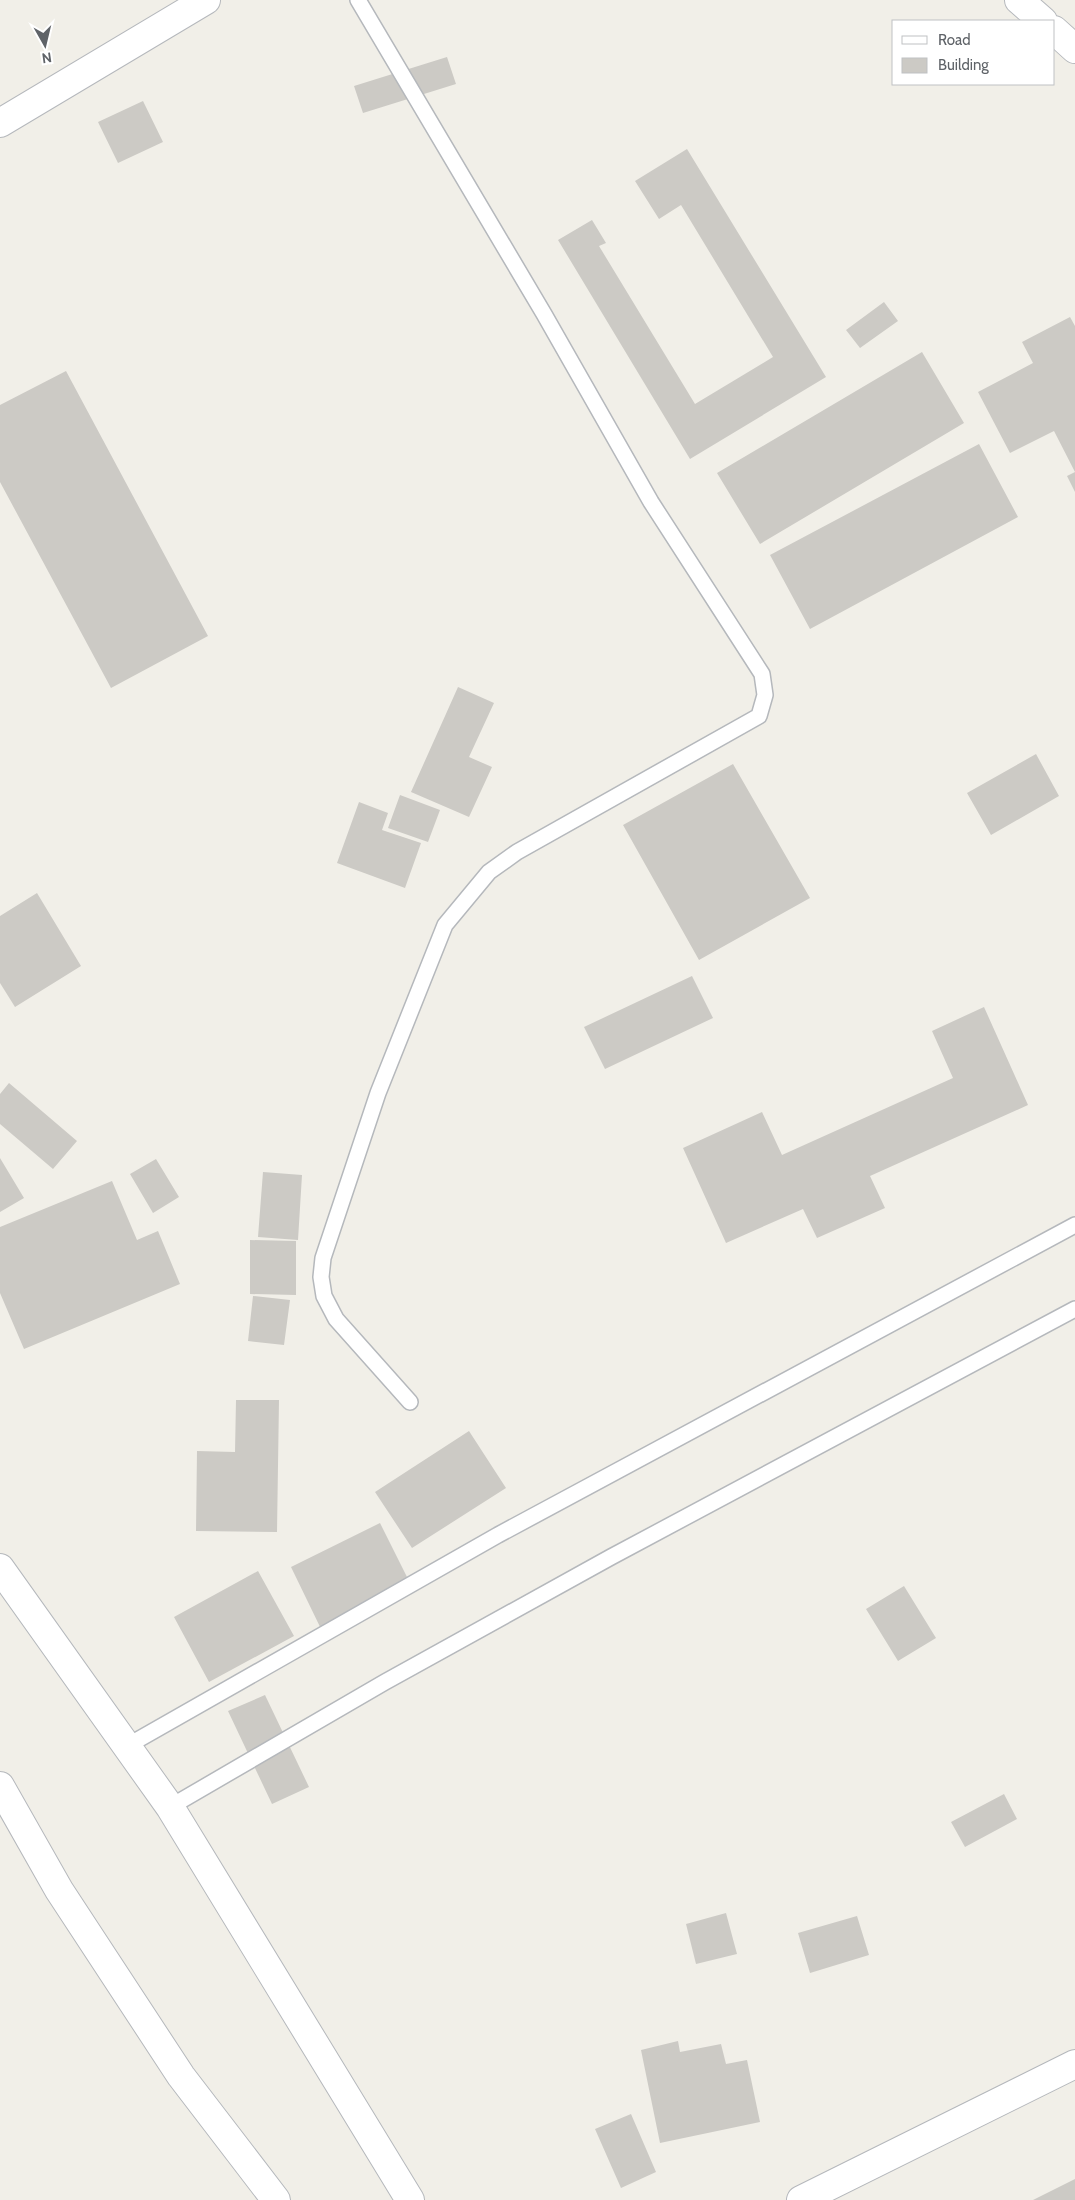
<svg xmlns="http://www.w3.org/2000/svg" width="1075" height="2200" viewBox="0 0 1075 2200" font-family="Cabin,sans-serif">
<rect width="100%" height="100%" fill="#f1efe8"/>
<path fill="#cccac5" d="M 447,57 L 456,84 L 363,113 L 354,86 Z
M 143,101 L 163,142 L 118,163 L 98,122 Z
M 687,149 L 826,377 L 690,459 L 558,240 L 592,220 L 606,243 L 599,246 L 695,404 L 773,357 L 681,205 L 659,219 L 635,181 Z
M 884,302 L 898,321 L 860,348 L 846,330 Z
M 1070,317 L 1075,326 L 1075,492 L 1067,476 L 1075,472 L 1054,431 L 1010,453 L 978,392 L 1033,363 L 1022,342 Z
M 922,352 L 964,423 L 760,544 L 717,473 Z
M 66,371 L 208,636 L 111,688 L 0,482 L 0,405 Z
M 979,444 L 1018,517 L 810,629 L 770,555 Z
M 458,687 L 494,703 L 469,757 L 492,767 L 469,817 L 411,792 Z
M 1036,754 L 1059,796 L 991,835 L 967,793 Z
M 733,764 L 810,898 L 699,960 L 623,825 Z
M 400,795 L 440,810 L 428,842 L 388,828 Z
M 359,802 L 388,813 L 382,830 L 421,843 L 405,888 L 337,863 Z
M 37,893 L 81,966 L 15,1007 L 0,983 L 0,916 Z
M 692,976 L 713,1018 L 605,1069 L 584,1027 Z
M 984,1007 L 1028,1105 L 870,1176 L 885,1208 L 817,1238 L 803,1209 L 726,1243 L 683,1148 L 762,1112 L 782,1155 L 953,1078 L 932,1031 Z
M 9,1083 L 77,1141 L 53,1169 L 0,1124 L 0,1094 Z
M 0,1158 L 24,1198 L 0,1212 Z
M 156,1159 L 179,1197 L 153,1213 L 130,1174 Z
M 263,1172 L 302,1175 L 298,1240 L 258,1237 Z
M 112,1181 L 137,1240 L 158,1231 L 180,1284 L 24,1349 L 0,1293 L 0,1227 Z
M 250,1240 L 296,1241 L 296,1295 L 250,1294 Z
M 253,1296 L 290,1300 L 284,1345 L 248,1341 Z
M 236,1400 L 279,1400 L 277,1532 L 196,1531 L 197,1451 L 235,1452 Z
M 469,1431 L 506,1488 L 412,1548 L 375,1492 Z
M 380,1523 L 413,1589 L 323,1633 L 291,1567 Z
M 258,1571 L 294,1636 L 209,1682 L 174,1617 Z
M 904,1586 L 936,1638 L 898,1661 L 866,1609 Z
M 265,1695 L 309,1787 L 272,1804 L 228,1711 Z
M 1004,1794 L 1017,1819 L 965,1847 L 951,1822 Z
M 726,1913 L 737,1954 L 696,1964 L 686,1924 Z
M 857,1916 L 869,1955 L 810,1973 L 798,1933 Z
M 678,2041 L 680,2052 L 721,2044 L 726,2064 L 747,2060 L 760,2122 L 660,2143 L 641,2050 Z
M 631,2114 L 656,2172 L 621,2188 L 595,2129 Z
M 1075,2179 L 1075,2200 L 1033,2200 Z"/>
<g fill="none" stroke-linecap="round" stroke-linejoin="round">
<g stroke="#b5b8bc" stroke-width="18">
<path id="service" d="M 358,0 L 544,314 L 651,502 L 762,674 L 765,695 L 759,716 L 517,852 L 489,872 L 445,925 L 378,1093 L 323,1258 L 321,1277 L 324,1296 L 336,1319 L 410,1402
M 127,1746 L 498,1535 L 1075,1225
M 170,1807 L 385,1682 L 611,1557 L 1075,1309"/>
</g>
<g stroke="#b5b8bc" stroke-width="30">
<path id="minor" d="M 1019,0 L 1043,21
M 1054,30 L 1075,49
M 801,2200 L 1075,2064"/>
</g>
<g stroke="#b5b8bc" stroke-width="30">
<path id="tertiary" d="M 0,123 L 206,0
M 0,1568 L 170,1807 L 410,2200
M 0,1786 L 59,1890 L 181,2076 L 276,2200"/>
</g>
<use href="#service" stroke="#fff" stroke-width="15"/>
<use href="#minor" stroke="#fff" stroke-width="28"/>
<use href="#tertiary" stroke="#fff" stroke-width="28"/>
</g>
<rect x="892" y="20" width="162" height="65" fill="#ffffff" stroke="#bfc1c3"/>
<rect x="902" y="36" width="25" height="8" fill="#ffffff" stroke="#bfc1c3"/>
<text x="938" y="45" font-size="15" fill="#5f6368">Road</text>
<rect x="902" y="58" width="25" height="15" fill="#cccac5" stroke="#bfc1c3"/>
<text x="938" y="70" font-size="15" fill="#5f6368">Building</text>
<g transform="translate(45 45) rotate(172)" stroke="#ffffff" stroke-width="4" paint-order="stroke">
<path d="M0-4L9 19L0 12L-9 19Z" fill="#5f6368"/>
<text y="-8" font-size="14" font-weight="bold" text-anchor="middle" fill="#5f6368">N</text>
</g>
</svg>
